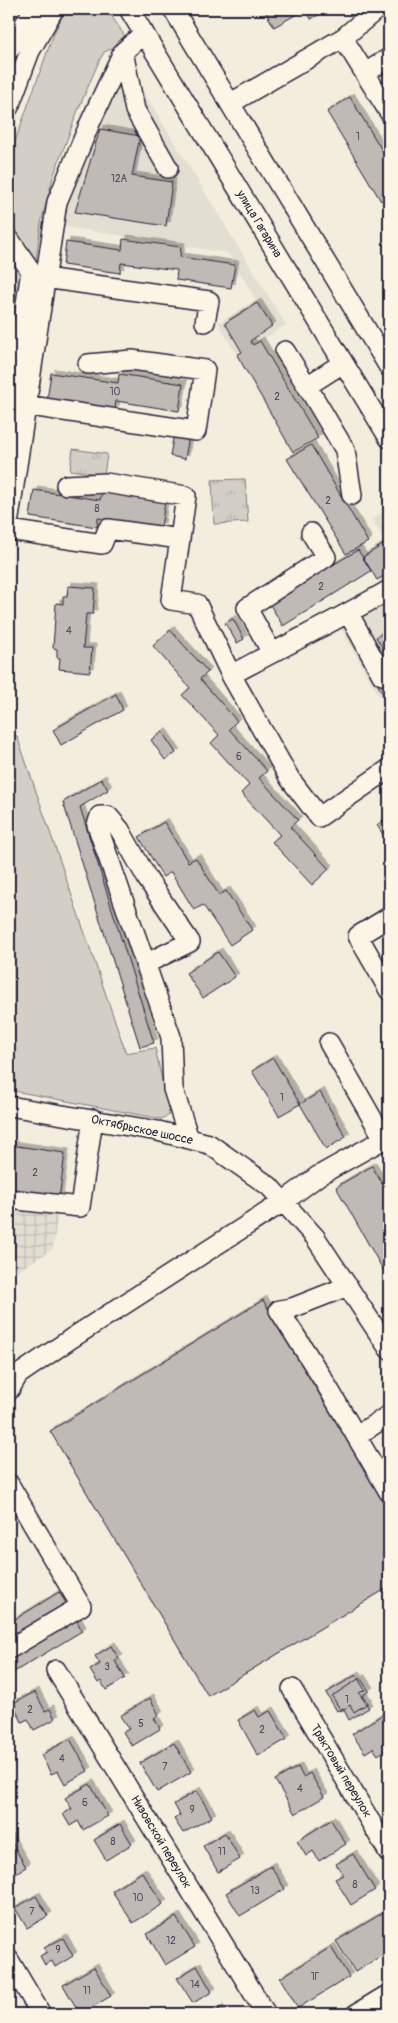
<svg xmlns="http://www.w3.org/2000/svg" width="398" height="2023" viewBox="0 0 398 2023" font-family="Pangolin,sans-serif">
<defs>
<pattern id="industrial-grid" width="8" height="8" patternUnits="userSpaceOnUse" patternTransform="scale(1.25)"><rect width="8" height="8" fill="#e3ded2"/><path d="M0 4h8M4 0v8" fill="none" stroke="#c2beb5"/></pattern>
<pattern id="park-tufts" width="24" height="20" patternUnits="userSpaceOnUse" patternTransform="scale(1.25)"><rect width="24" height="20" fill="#d4cfc6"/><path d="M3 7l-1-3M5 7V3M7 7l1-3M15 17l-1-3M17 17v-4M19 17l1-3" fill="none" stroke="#b6b1ab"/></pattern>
<filter id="shadow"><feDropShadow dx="4" dy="-4" stdDeviation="0" flood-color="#0004"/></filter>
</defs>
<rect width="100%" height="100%" fill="#f3edde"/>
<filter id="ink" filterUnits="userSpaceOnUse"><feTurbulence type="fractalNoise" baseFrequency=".02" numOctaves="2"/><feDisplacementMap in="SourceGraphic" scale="10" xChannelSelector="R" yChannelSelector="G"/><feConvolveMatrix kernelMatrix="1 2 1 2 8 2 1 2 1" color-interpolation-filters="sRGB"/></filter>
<g filter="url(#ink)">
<path fill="#e3ded2" d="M 129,68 L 286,325 L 237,355 L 218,323 L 256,300 L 228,253 L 61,226 L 66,193 L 113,84 Z
M 389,509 L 389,713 L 337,622 L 387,595 L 362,555 L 385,541 L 372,519 Z"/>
<path fill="url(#industrial-grid)" d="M 9,1145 L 65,1153 L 53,1249 L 9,1276 Z"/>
<path fill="#d4cfc6" stroke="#7b7880" d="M 66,9 L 107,9 L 126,38 L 122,47 L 115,47 L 104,52 L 99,61 L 78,110 L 53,177 L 41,223 L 9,450 L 9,158 L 54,33 Z
M 9,735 L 17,736 L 126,1053 L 155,1048 L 168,1107 L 169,1115 L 161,1119 L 9,1090 Z"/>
<path fill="url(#park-tufts)" stroke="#7b7880" d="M 73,449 L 107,454 L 104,475 L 70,470 Z
M 245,479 L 248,522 L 214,524 L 212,480 Z"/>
<path fill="#bfbab6" stroke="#22223b" filter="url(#shadow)" d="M 264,9 L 329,9 L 311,19 L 306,9 L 274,27 Z
M 350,97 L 389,162 L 389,196 L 381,201 L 327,112 Z
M 100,129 L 140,136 L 132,176 L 172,182 L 166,226 L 75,212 Z
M 123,239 L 181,247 L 180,257 L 235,265 L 231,288 L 176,280 L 177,270 L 121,263 L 120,273 L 63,265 L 66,242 L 122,250 Z
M 257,303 L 272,326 L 250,341 L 253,345 L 260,341 L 318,438 L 293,452 L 237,355 L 242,352 L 225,323 Z
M 51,373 L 118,383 L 119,374 L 183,384 L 179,411 L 116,401 L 115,410 L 47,400 Z
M 174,433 L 189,436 L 185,459 L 170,456 Z
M 311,445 L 368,542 L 346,554 L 287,459 Z
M 34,490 L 100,500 L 102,491 L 165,501 L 161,527 L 98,518 L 97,527 L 30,517 Z
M 389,541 L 389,573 L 377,580 L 363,557 Z
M 358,550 L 371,571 L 283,626 L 269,603 Z
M 68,586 L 95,588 L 93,614 L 86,614 L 83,648 L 92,648 L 90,672 L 59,669 L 60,658 L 57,658 L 57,649 L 53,648 L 56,603 L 63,604 L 63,596 L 67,596 Z
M 233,619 L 244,639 L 237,643 L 225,623 Z
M 170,630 L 208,672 L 200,679 L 237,721 L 229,729 L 267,771 L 259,778 L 298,820 L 290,827 L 329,869 L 312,885 L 272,842 L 280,835 L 241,793 L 249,785 L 211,743 L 219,735 L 182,695 L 190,688 L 153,646 Z
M 389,630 L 389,655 L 387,656 L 376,637 Z
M 389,678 L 389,706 L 377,683 Z
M 116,694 L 123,710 L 61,745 L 53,730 Z
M 162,732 L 176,753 L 165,760 L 151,740 Z
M 102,779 L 108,790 L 80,807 L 154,1043 L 140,1047 L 63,802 Z
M 389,817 L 389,844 L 377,825 Z
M 164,822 L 188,862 L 196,858 L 219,895 L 226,891 L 252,930 L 230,945 L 203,905 L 194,910 L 171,872 L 163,877 L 139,837 Z
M 218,952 L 235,977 L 203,998 L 186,973 Z
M 273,1058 L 300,1104 L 320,1092 L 346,1137 L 326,1149 L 300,1104 L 279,1116 L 252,1071 Z
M 10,1145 L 65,1153 L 59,1199 L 9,1193 Z
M 372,1166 L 389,1196 L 389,1280 L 336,1187 Z
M 263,1300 L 389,1510 L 389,1587 L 208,1696 L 50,1431 Z
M 59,1592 L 66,1603 L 9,1637 L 9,1623 Z
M 76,1619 L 82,1631 L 9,1675 L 9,1659 Z
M 111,1646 L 119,1659 L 115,1661 L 125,1678 L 106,1690 L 101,1681 L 98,1683 L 90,1670 L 100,1664 L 95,1656 Z
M 356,1675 L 365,1690 L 359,1693 L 369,1708 L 349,1720 L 343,1708 L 337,1711 L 326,1693 Z
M 360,1678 L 369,1691 L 362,1696 L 368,1703 L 354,1712 L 350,1705 L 341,1711 L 332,1696 Z
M 35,1692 L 45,1711 L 50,1709 L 55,1719 L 34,1730 L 28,1719 L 22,1722 L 13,1703 Z
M 150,1698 L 159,1715 L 154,1718 L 160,1729 L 132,1746 L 123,1732 L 129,1729 L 120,1716 Z
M 255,1710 L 259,1717 L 270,1711 L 287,1739 L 258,1756 L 238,1720 Z
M 385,1713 L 389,1720 L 389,1747 L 378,1755 L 373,1748 L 365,1753 L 352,1734 Z
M 70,1739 L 88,1771 L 65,1784 L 58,1771 L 51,1774 L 41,1755 Z
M 174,1743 L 191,1772 L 157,1792 L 140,1763 Z
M 298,1767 L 303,1777 L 310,1773 L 324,1797 L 295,1814 L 275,1780 Z
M 90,1784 L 108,1816 L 83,1830 L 78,1821 L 70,1826 L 63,1814 L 72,1809 L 65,1798 Z
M 197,1791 L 212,1817 L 183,1833 L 174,1819 L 180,1815 L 174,1804 Z
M 331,1820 L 346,1844 L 319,1861 L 313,1851 L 306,1856 L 297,1841 Z
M 120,1824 L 132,1844 L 106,1860 L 94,1840 Z
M 225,1833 L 240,1859 L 218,1872 L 203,1846 Z
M 9,1838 L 26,1867 L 9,1877 Z
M 353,1854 L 375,1890 L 351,1905 L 335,1879 L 343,1875 L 336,1864 Z
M 271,1866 L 285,1889 L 240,1916 L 226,1893 Z
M 142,1872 L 163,1904 L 133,1923 L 112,1891 Z
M 36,1896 L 48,1916 L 27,1928 L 15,1908 Z
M 386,1911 L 389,1916 L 389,1951 L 355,1972 L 336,1941 Z
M 176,1917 L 195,1947 L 165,1965 L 147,1934 Z
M 63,1938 L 73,1956 L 55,1967 L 52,1961 L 45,1965 L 40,1956 L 47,1952 L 44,1948 Z
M 331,1947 L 349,1977 L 298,2008 L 280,1978 Z
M 197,1966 L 212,1992 L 193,2003 L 177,1978 Z
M 94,1967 L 111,1996 L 80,2014 L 63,1985 Z
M 219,2009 L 222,2014 L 211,2014 Z"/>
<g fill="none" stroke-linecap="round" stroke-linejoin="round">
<g stroke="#22223b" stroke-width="22">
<path id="minor" d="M 129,9 L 389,438
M 173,9 L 389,367
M 343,38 L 389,112
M 9,50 L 34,9
M 123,52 L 135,110 L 168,168
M 365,73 L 389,58
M 231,103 L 343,38 L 377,9
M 9,107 L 30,51 L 54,9
M 9,239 L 31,271 L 9,414
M 30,276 L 209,301 L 205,322
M 285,351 L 307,386
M 343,363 L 307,386 L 345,450 L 352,495
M 11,403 L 196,431 L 205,370 L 132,360 L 88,364
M 66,485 L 106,483 L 186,496 L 180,539
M 9,518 L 57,202 L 90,123 L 123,52 L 144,33
M 9,530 L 102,544 L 108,529 L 180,539 L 171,600 L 197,604 L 231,675
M 389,590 C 337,620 284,646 231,675 L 290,779 L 319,817 L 389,769
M 349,614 L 382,675
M 272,653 L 247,608 L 326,557 L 311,533
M 389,917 L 358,936 L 389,990
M 145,964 L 190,942 L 148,880 L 120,830 L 108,816 L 100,816 L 97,825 L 171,1037 L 173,1089 L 189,1139
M 9,1106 L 158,1131 L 209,1144 L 269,1186 L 315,1237 L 389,1349
M 9,1199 L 80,1207 L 93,1119
M 348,1286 L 292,1308 L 279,1310 L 324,1381 L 389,1492
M 9,1390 L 18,1375 L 72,1338 L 283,1202 L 318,1176 L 384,1139 L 329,1043
M 356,1436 L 389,1415
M 9,1484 L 81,1606 L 9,1649
M 56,1670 L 266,2014
M 292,1689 L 389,1853
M 9,1960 L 41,2014
M 356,2014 L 389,1994"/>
</g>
<use href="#minor" stroke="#fcf5e5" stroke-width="19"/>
</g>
</g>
<g text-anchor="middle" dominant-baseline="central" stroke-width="4" stroke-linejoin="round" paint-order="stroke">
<g font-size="10" fill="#49485a">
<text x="358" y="137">1</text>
<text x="119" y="179">12А</text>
<text x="115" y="392">10</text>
<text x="277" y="397">2</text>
<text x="328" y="501">2</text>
<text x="97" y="509">8</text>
<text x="321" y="587">2</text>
<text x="69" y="631">4</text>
<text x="239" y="757">6</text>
<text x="282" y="1098">1</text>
<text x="35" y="1173">2</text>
<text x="107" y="1667">3</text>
<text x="347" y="1700">1</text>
<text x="30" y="1710">2</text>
<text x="141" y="1724">5</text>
<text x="262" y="1730">2</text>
<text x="62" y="1759">4</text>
<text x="165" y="1767">7</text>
<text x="300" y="1789">4</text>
<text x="85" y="1803">6</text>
<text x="192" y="1810">9</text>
<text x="113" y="1842">8</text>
<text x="222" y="1852">11</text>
<text x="355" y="1885">8</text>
<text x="255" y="1891">13</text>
<text x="138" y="1898">10</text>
<text x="32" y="1912">7</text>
<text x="171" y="1941">12</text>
<text x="58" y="1950">9</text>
<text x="315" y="1977">1Г</text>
<text x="195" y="1985">14</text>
<text x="87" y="1991">11</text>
</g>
<g font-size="12" fill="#22223b" stroke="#fcf5e5">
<text transform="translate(259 224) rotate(59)">улица Гагарина</text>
<text transform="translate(142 1130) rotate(12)">Октябрьское шоссе</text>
<text transform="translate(341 1771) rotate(59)">Трактовый переулок</text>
<text transform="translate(161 1842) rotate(59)">Низовской переулок</text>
</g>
</g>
<rect width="398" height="2023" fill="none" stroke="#fcf5e5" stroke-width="30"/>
<rect x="15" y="15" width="368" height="1993" fill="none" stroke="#22223b" stroke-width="2" filter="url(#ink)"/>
</svg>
